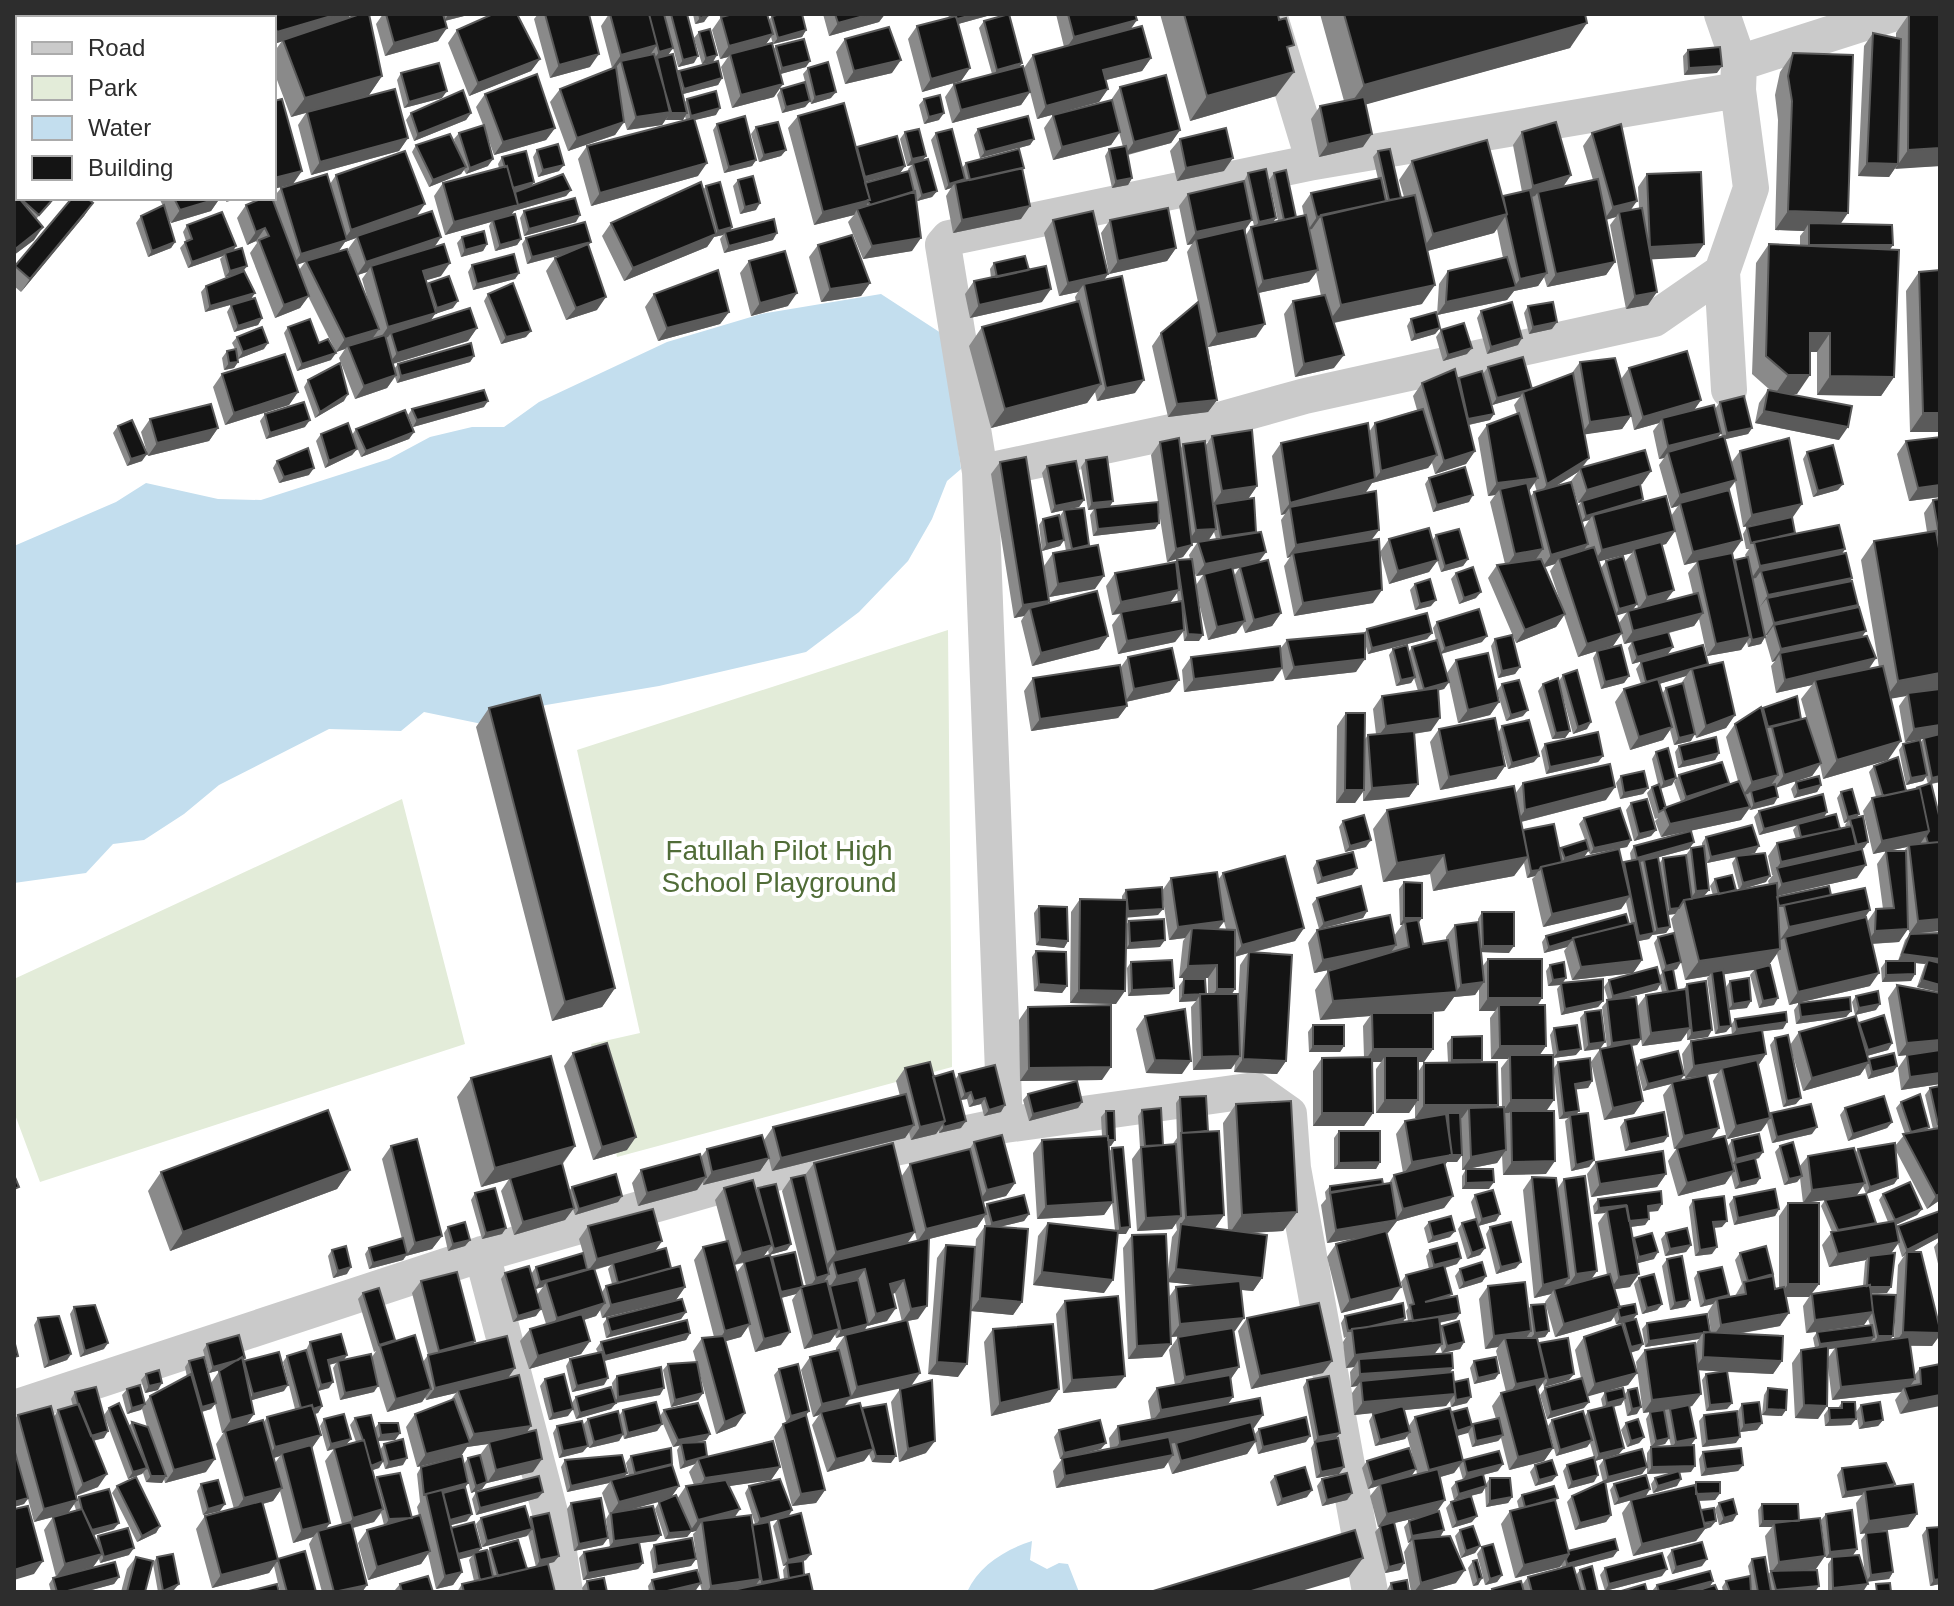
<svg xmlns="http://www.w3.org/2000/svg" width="1954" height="1606" viewBox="0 0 1954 1606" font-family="Arial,sans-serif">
<rect width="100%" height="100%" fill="#fff"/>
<path fill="#e3ecd9" d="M 948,630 L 952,1067 L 617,1157 L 591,1044 L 640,1033 L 577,750 Z
M 402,799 L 465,1044 L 40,1182 L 14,1112 L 14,979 Z"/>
<path fill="#c3deee" d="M 881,294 L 944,335 L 961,469 L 947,481 L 932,519 L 908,561 L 859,612 L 806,652 L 659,686 L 546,705 L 482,724 L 424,712 L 401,731 L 329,729 L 219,785 L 184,814 L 144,840 L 113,844 L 86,873 L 14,883 L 14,546 L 116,502 L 146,483 L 218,499 L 261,500 L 389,459 L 430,437 L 472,427 L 504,427 L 539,402 L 667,342 L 761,314 Z
M 1032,1541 L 1030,1560 L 1047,1569 L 1059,1563 L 1068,1564 L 1079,1592 L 967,1592 C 979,1566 1004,1550 1032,1541 Z"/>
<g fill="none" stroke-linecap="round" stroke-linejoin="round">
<path stroke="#cacaca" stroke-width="36" d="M 1722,14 L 1739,63 L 1892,14
M 1314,162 L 1738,90
M 1729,390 L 1722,272 L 1751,188 L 1738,90 L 1739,63
M 982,472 L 1194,427 L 1305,396 L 1654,319 L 1722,272
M 1005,1125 L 980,472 L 943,245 L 949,238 L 1314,162 L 1269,14
M 482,1254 L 557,1539 L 565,1592
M 14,1408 L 482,1254 L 738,1181 L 1005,1125 L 1255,1090 L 1289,1114 L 1293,1168 L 1370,1592"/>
</g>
<path fill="#8a8a8a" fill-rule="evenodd" d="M 157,14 L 351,14 L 348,18 L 354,16 L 354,14 L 371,14 L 369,15 L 382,76 L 369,95 L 408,138 L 399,151 L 311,175 L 298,125 L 306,113 L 291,117 L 274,72 L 274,52 L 282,41 L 274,44 L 274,18 L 158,18 Z
M 383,14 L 465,14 L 464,16 L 445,21 L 438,41 L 385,56 L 376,24 Z
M 538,14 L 589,14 L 590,67 L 550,78 L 534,19 Z
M 609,14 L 664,14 L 673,48 L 668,55 L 655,58 L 656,60 L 657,58 L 678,73 L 679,71 L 722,78 L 718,85 L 683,94 L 685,102 L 687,99 L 716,115 L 694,120 L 698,176 L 591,206 L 578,159 L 587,146 L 686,120 L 685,116 L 683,120 L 665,120 L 662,125 L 627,130 L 623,117 L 624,122 L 615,135 L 568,151 L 550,102 L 560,89 L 616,68 L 617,66 L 612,68 L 601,26 Z
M 664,14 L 687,14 L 694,63 L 678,67 Z
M 693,14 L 708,14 L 704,22 L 695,24 Z
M 823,14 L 885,14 L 879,22 L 829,36 Z
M 948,14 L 989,14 L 987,16 L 958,24 L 970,68 L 961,81 L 922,92 L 908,39 L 917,26 L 949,18 Z
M 1056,14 L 1135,14 L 1130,29 L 1151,58 L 1142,71 L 1106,80 L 1108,89 L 1099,102 L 1037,119 L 1030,92 L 1021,105 L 952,123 L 945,97 L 954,84 L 992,74 L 979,28 L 984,21 L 1022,63 L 1019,67 L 1024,68 L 1033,55 L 1064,47 Z
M 1160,14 L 1278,14 L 1288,53 L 1276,96 L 1190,121 Z
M 1320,14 L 1585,14 L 1570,48 L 1366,104 L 1363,147 L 1319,157 L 1311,119 L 1320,106 L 1344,101 Z
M 1909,14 L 1940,166 L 1895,168 L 1889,177 L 1858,176 L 1864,46 L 1873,33 L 1896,38 L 1896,33 Z
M 772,16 L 806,30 L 802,37 L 773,44 L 771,37 L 766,44 L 773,50 L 776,46 L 806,67 L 780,74 L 774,97 L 732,108 L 721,67 L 728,57 L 720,59 L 712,30 L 721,17 L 769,20 Z
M 457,30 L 540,59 L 531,71 L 469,96 L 448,43 Z
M 699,32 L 713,62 L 702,64 L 694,38 Z
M 845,39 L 892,73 L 845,84 L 836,52 Z
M 1688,50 L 1717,73 L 1684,75 L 1683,56 Z
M 1793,53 L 1841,224 L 1893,245 L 1890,249 L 1894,377 L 1881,396 L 1817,395 L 1817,352 L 1810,352 L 1797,394 L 1791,394 L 1839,440 L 1755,423 L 1759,403 L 1768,390 L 1770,390 L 1752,374 L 1756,263 L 1769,244 L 1800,246 L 1800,236 L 1804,231 L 1775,230 L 1778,120 L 1775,95 L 1780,72 Z
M 808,68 L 831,98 L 811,104 L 803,74 Z
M 401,73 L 442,98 L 404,108 L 397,80 Z
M 1120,87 L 1180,130 L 1171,143 L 1128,155 L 1132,178 L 1128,185 L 1112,188 L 1105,156 L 1109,149 L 1123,147 L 1119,132 L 1111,145 L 1053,160 L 1044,128 L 1053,115 L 1111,100 Z
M 781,89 L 810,101 L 805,107 L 782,113 L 777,95 Z
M 485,94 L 555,128 L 546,140 L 494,155 L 488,138 L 488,166 L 466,174 L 464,170 L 461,174 L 429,187 L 412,152 L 416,145 L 458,151 L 454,139 L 459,133 L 483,125 L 476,107 Z
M 924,99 L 939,120 L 924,124 L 919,105 Z
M 411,113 L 471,113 L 466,120 L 414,141 L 406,120 Z
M 798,116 L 856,148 L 857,147 L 905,166 L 900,173 L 865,182 L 914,192 L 908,169 L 912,165 L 907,166 L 900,139 L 905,132 L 926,156 L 923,160 L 937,191 L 932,197 L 917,201 L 916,196 L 912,251 L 863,259 L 848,222 L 854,215 L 814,225 L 788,128 Z
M 717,124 L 756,160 L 752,166 L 724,173 L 713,130 Z
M 756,127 L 786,150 L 781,156 L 759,162 L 751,134 Z
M 978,129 L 1034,139 L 1030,145 L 980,158 L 974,135 Z
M 1522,132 L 1571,175 L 1563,187 L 1593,180 L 1583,146 L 1592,133 L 1630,210 L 1639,208 L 1638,187 L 1647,174 L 1704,244 L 1695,257 L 1651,259 L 1648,305 L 1626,309 L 1610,225 L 1616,217 L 1606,220 L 1615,262 L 1606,275 L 1547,287 L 1544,277 L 1538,286 L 1514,291 L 1507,300 L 1437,315 L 1439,284 L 1448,271 L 1503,258 L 1497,229 L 1494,233 L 1427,251 L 1422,304 L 1334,323 L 1334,368 L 1295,377 L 1284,314 L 1293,301 L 1321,296 L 1316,272 L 1309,282 L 1258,293 L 1256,337 L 1208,347 L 1217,400 L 1208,412 L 1168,417 L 1152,346 L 1161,333 L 1198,302 L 1187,252 L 1192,244 L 1187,245 L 1179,206 L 1188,194 L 1244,181 L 1248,173 L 1276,218 L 1273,222 L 1278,221 L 1269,180 L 1274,173 L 1296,217 L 1304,216 L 1302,206 L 1311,193 L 1378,179 L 1373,157 L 1378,151 L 1401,198 L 1404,197 L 1399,180 L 1412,161 L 1503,196 L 1522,192 L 1513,145 ZM 1246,190 L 1254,226 L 1251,227 L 1246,235 Z
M 936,133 L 962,168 L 966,163 L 1024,168 L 1023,170 L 1021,219 L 953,233 L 946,196 L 951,188 L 945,190 L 931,140 Z
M 1180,139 L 1224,171 L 1177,181 L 1170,151 Z
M 537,150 L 559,171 L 538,177 L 533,157 Z
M 502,157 L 531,186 L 571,190 L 566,196 L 514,211 L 511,215 L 521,239 L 517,245 L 495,251 L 489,226 L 491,222 L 445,235 L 434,196 L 443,183 L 499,168 L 498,164 Z
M 336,175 L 417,216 L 441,237 L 434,248 L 441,276 L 426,280 L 427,285 L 429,283 L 453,308 L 435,314 L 430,321 L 477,328 L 468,341 L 393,364 L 394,369 L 398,364 L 474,356 L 470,362 L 397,383 L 395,377 L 387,388 L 355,399 L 339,358 L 345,349 L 336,352 L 308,296 L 300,308 L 275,318 L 250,253 L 257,243 L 256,241 L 247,245 L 237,218 L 246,205 L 272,199 L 281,188 L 330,184 ZM 356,238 L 348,249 L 355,269 L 338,252 L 345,242 ZM 305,262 L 299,270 L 297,265 ZM 367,272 L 362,279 L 369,304 L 358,275 Z
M 738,180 L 756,210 L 740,214 L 733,186 Z
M 706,186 L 732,227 L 730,231 L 773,240 L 724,253 L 720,239 L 723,235 L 714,237 L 707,247 L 624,281 L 602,236 L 611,223 L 703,190 Z
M 14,188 L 51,203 L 36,219 L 34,240 L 14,255 Z
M 72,198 L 93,203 L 84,216 L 21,292 L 14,286 L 14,267 Z
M 159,198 L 220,198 L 211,211 L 171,223 L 168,218 L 175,242 L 171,248 L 148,257 L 136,223 L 141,216 L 163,206 Z
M 524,211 L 576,222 L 524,236 L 520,218 Z
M 1053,220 L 1108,274 L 1104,280 L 1135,393 L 1097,401 L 1095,392 L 1087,403 L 991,428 L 969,346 L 982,327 L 1076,302 L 1075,297 L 1078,292 L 1059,296 L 1044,233 Z
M 1110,220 L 1176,248 L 1167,261 L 1109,274 L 1101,233 Z
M 187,225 L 233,251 L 243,272 L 251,299 L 262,318 L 258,325 L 234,332 L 227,312 L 231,305 L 245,301 L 205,312 L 201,292 L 206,286 L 236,274 L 225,277 L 220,259 L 223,256 L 188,268 L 180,248 L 186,241 L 183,232 Z
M 462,237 L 487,244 L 483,251 L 461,257 L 457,243 Z
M 526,238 L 588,245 L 597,310 L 566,320 L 546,271 L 555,258 L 565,254 L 527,264 L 522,244 Z
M 818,245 L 870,283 L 861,296 L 821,302 L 809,257 Z
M 749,261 L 788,306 L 751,316 L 740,273 Z
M 994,263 L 1029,270 L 1042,302 L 970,318 L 965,294 L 974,281 L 991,278 L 990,269 Z
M 472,265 L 519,273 L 515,279 L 473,290 L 468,272 Z
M 1919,272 L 1940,432 L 1910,432 L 1906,291 Z
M 488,294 L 526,337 L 501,344 L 484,301 Z
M 654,294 L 729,312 L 720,324 L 658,341 L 645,307 Z
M 1528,306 L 1552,329 L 1529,334 L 1524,313 Z
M 1481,311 L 1518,345 L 1487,354 L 1477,318 Z
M 1411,319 L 1440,328 L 1435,334 L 1411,341 L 1407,326 Z
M 288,327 L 319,343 L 331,360 L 297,371 L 284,333 Z
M 1441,330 L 1467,354 L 1443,361 L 1436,337 Z
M 237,337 L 264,349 L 238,359 L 238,362 L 234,368 L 224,370 L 222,358 L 227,351 L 235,349 L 232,343 Z
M 1580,362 L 1621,379 L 1629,368 L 1701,400 L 1694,410 L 1721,433 L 1717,438 L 1722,437 L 1715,409 L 1720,402 L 1752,428 L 1748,434 L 1725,439 L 1731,463 L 1740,451 L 1793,517 L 1792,518 L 1795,534 L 1845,549 L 1842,554 L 1852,578 L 1850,582 L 1862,637 L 1876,658 L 1869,669 L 1879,667 L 1861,560 L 1874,541 L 1927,532 L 1924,513 L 1933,500 L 1940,499 L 1940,782 L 1932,784 L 1940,931 L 1910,934 L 1940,933 L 1939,992 L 1917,987 L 1925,964 L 1915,963 L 1915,974 L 1911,981 L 1882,982 L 1881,968 L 1886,961 L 1898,961 L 1905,940 L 1910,934 L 1908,928 L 1899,942 L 1872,944 L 1870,986 L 1789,1005 L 1777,954 L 1768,966 L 1774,1005 L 1759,1008 L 1750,975 L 1755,969 L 1724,974 L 1726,987 L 1730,981 L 1747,1008 L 1729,1010 L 1731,1026 L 1726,1032 L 1715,1034 L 1707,978 L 1709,976 L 1685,980 L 1671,919 L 1675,914 L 1668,915 L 1670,927 L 1666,933 L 1652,935 L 1649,939 L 1638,941 L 1642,960 L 1633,973 L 1572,980 L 1564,951 L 1567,947 L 1544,953 L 1542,942 L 1546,936 L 1631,924 L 1626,902 L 1621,909 L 1543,927 L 1532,879 L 1535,876 L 1527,878 L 1524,863 L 1514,876 L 1433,891 L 1430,874 L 1383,882 L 1373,829 L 1387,810 L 1515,794 L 1523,783 L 1606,800 L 1521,822 L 1523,831 L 1559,850 L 1561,848 L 1585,840 L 1579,824 L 1584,818 L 1631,840 L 1627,847 L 1590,854 L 1588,851 L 1584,857 L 1622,864 L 1624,862 L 1631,860 L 1630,853 L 1634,846 L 1694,842 L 1689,849 L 1656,858 L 1659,864 L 1663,858 L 1690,887 L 1686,855 L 1691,848 L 1702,846 L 1702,843 L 1706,837 L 1755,853 L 1741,856 L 1766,882 L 1739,890 L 1732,863 L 1736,857 L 1707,863 L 1705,857 L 1709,890 L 1704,896 L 1692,899 L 1713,895 L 1710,886 L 1715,879 L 1736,890 L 1769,884 L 1768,881 L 1773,875 L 1772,875 L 1768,856 L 1777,843 L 1796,839 L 1793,830 L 1797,825 L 1759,835 L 1754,817 L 1759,811 L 1824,817 L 1840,829 L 1846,827 L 1845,825 L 1847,822 L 1844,823 L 1837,798 L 1841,792 L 1859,814 L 1857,817 L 1868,842 L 1862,849 L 1857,878 L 1777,896 L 1831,895 L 1865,917 L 1867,922 L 1876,909 L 1883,909 L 1877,864 L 1886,851 L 1873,854 L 1863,811 L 1872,798 L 1876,797 L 1869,772 L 1874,766 L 1906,791 L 1928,784 L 1926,777 L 1923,781 L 1906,785 L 1899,750 L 1903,744 L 1921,742 L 1923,739 L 1905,742 L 1899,706 L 1906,696 L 1891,698 L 1888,760 L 1823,779 L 1820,765 L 1812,776 L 1776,787 L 1774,804 L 1750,810 L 1749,809 L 1741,820 L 1661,837 L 1655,821 L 1658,818 L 1655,819 L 1647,793 L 1652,787 L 1658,784 L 1652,759 L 1656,752 L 1672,785 L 1661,788 L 1666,808 L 1681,802 L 1674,782 L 1679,775 L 1727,785 L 1738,781 L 1726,737 L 1735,724 L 1762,709 L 1807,720 L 1801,699 L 1812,685 L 1776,693 L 1771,666 L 1775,661 L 1772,662 L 1765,638 L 1767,635 L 1765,636 L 1765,637 L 1761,644 L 1748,647 L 1747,642 L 1741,650 L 1707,656 L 1699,619 L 1694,626 L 1669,633 L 1668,654 L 1632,664 L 1628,648 L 1632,642 L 1624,644 L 1621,633 L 1613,646 L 1578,657 L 1564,615 L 1556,627 L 1516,643 L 1488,578 L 1497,565 L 1505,564 L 1490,502 L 1495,495 L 1488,496 L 1478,438 L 1487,425 L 1517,414 L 1514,405 L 1520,397 L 1492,405 L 1483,374 L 1488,367 L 1532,389 L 1572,373 ZM 1631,416 L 1634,430 L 1659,423 L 1653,431 L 1659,459 L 1664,458 L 1659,465 L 1671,508 L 1678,506 L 1671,516 L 1684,565 L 1697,562 L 1688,573 L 1693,594 L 1666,601 L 1662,545 L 1666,544 L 1675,531 L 1641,503 L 1643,499 L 1640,485 L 1642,484 L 1651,471 L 1582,468 L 1589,458 L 1584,434 L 1622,429 ZM 1578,472 L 1571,481 L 1578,503 L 1581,502 L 1578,506 L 1556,486 ZM 1534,482 L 1537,492 L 1534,492 L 1530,497 L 1529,491 ZM 1735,482 L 1743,527 L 1775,521 L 1747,527 L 1743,534 L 1746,549 L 1749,549 L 1745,555 L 1746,557 L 1735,560 L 1734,561 L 1732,553 L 1729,490 ZM 1589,520 L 1584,528 L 1582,522 ZM 1632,553 L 1625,562 L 1638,608 L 1633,609 L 1637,604 L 1606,561 L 1601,568 L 1599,561 ZM 1555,564 L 1550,571 L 1560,601 L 1545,567 ZM 1627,612 L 1619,623 L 1616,615 ZM 1907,847 L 1904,851 L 1888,851 Z
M 222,374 L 298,392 L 289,405 L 225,425 L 213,387 Z
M 1459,378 L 1494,414 L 1490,420 L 1469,425 L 1475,451 L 1466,464 L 1435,474 L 1432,463 L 1428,468 L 1372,483 L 1366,492 L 1347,497 L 1371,541 L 1373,603 L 1294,616 L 1284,566 L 1290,557 L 1287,558 L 1281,520 L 1285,514 L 1281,515 L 1272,456 L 1281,443 L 1369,432 L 1375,423 L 1417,410 L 1413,396 L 1422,383 L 1458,380 Z
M 308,380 L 344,401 L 315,418 L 304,387 Z
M 484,407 L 413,427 L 408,415 L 412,409 Z
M 265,414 L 305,427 L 266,439 L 260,421 Z
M 150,419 L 218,428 L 209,441 L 148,456 L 141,432 Z
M 118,426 L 142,461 L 127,466 L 113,433 Z
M 356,429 L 414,432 L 409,439 L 361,457 L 354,440 L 357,449 L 352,455 L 325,468 L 316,441 L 321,434 L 352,435 Z
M 1212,436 L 1257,486 L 1248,499 L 1213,504 L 1213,507 L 1215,504 L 1256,532 L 1266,552 L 1259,562 L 1281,613 L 1272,626 L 1245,633 L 1242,624 L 1236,633 L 1208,640 L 1199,603 L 1199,641 L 1184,641 L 1183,632 L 1175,642 L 1118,654 L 1112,625 L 1120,614 L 1112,615 L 1106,586 L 1115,573 L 1176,562 L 1177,560 L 1190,559 L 1189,555 L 1197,543 L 1192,543 L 1183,557 L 1167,562 L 1158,506 L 1159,523 L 1155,529 L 1093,536 L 1090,515 L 1094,509 L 1088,510 L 1081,467 L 1086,460 L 1113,501 L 1109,507 L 1158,502 L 1151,455 L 1160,442 L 1181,448 L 1183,444 L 1206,445 ZM 1214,532 L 1216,539 L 1209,540 ZM 1239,568 L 1234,576 L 1232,570 ZM 1194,571 L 1196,576 L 1203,575 L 1196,585 ZM 1177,593 L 1178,602 L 1170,603 Z
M 1940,437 L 1940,497 L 1909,501 L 1897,454 L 1906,441 Z
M 1807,452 L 1838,490 L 1813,497 L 1803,459 Z
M 277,461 L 309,475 L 279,483 L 273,468 Z
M 1000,462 L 1044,566 L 1053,553 L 1066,551 L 1064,540 L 1060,546 L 1042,551 L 1039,525 L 1043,519 L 1060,516 L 1064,510 L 1051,513 L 1042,473 L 1047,466 L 1084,500 L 1079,507 L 1065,510 L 1095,589 L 1049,597 L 1049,601 L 1047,604 L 1108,636 L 1099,649 L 1032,666 L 1021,621 L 1024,616 L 1014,618 L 991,474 Z
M 1429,478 L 1469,502 L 1433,512 L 1425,484 Z
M 1436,535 L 1468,559 L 1463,566 L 1441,572 L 1437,560 L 1429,572 L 1389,584 L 1380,552 L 1389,539 L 1432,541 Z
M 1456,573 L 1476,598 L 1459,604 L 1451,579 Z
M 1415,584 L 1431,606 L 1415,610 L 1410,590 Z
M 1437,622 L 1482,642 L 1441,654 L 1449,682 L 1444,689 L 1438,690 L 1431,731 L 1414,734 L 1418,784 L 1409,797 L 1363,801 L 1363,792 L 1355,803 L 1336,803 L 1337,726 L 1346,713 L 1365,739 L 1368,735 L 1376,734 L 1373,709 L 1382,696 L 1418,691 L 1414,678 L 1411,683 L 1396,686 L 1389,655 L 1393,649 L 1409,652 L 1412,647 L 1436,640 L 1433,628 Z
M 1367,629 L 1432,633 L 1427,639 L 1368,654 L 1365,643 L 1356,672 L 1285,680 L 1282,669 L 1273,681 L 1184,692 L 1182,670 L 1191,657 L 1280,649 L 1287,640 L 1364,633 Z
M 1495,639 L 1520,667 L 1515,674 L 1498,678 L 1491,646 Z
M 1597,651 L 1629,676 L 1624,683 L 1601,689 L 1593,658 Z
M 1128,657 L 1179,680 L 1170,692 L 1126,702 L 1127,706 L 1118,718 L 1031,731 L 1024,691 L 1033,678 L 1121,667 Z
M 1456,660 L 1499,702 L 1490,715 L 1458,723 L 1447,673 Z
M 1641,662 L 1708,664 L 1735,715 L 1726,728 L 1696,738 L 1682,682 L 1686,676 L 1659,684 L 1662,694 L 1666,688 L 1691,741 L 1674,745 L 1670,730 L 1663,740 L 1630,750 L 1615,702 L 1624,689 L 1641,684 L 1636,669 Z
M 1563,675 L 1587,729 L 1573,734 L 1560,686 L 1570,731 L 1565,738 L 1552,739 L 1538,691 L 1543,684 L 1559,681 Z
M 1502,684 L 1523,716 L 1506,721 L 1497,691 Z
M 489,708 L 615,988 L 602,1007 L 552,1021 L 476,727 Z
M 1502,726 L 1534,762 L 1508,769 L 1498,734 L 1505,766 L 1496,779 L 1440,790 L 1430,742 L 1439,729 L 1498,733 Z
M 1545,744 L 1603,756 L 1598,762 L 1546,774 L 1541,751 Z
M 1679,746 L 1719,753 L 1715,760 L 1678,768 L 1675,752 Z
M 1621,776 L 1648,788 L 1643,794 L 1620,799 L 1616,783 Z
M 1796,782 L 1821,785 L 1817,792 L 1794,798 L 1791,789 Z
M 1631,803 L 1656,830 L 1651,836 L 1634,841 L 1626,810 Z
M 1343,821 L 1366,847 L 1345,852 L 1339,827 Z
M 1317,861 L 1357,868 L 1352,875 L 1317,884 L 1313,868 Z
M 1223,873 L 1304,928 L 1295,941 L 1251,953 L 1286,1061 L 1277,1074 L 1234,1072 L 1235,1064 L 1231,1069 L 1193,1070 L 1191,1007 L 1196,1001 L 1179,1002 L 1179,986 L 1184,979 L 1206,994 L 1208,994 L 1208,978 L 1179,978 L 1183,941 L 1185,938 L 1169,940 L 1162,893 L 1158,915 L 1126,917 L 1126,925 L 1129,921 L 1160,947 L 1126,949 L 1116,1004 L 1070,1003 L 1071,912 L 1080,899 L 1122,900 L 1122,896 L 1126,890 L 1162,891 L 1171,878 L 1218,880 ZM 1224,922 L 1226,929 L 1218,929 ZM 1248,953 L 1240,965 L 1238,1004 L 1232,994 L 1235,989 L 1235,957 Z
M 1404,882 L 1419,923 L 1423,944 L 1446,940 L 1446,937 L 1455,925 L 1478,925 L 1478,919 L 1482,912 L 1509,953 L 1481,952 L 1482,967 L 1488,959 L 1542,998 L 1538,1005 L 1546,1046 L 1539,1055 L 1553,1055 L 1550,1035 L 1554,1028 L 1576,1055 L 1553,1058 L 1554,1068 L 1558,1062 L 1592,1081 L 1588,1088 L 1576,1089 L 1577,1114 L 1594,1160 L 1589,1167 L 1571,1171 L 1565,1121 L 1568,1118 L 1559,1119 L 1554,1073 L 1546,1111 L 1546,1174 L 1503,1175 L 1502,1155 L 1497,1163 L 1462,1170 L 1462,1155 L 1457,1162 L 1447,1162 L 1445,1165 L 1453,1196 L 1444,1208 L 1397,1221 L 1387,1233 L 1392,1300 L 1341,1313 L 1327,1257 L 1336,1244 L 1365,1237 L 1327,1243 L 1321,1205 L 1326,1199 L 1325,1192 L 1330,1186 L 1389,1183 L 1394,1175 L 1403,1173 L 1396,1134 L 1405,1121 L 1420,1118 L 1415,1118 L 1415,1104 L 1409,1113 L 1376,1113 L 1376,1069 L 1381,1062 L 1373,1062 L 1373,1113 L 1364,1126 L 1313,1126 L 1313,1071 L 1322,1058 L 1364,1057 L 1363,1026 L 1370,1016 L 1320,1020 L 1315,990 L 1328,971 L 1341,967 L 1314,973 L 1308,943 L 1317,930 L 1394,936 L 1402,925 L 1400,925 L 1399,889 ZM 1479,989 L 1479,1011 L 1495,1011 L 1490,1018 L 1491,1059 L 1508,1059 L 1501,1068 L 1502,1107 L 1496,1107 L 1481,1062 L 1452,1037 L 1447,1043 L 1448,1062 L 1424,1063 L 1418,1072 L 1418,1062 L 1424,1062 L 1433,1049 L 1417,1013 L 1444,1011 L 1454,997 L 1475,995 Z
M 1317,898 L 1367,911 L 1363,918 L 1319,929 L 1312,904 Z
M 1039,906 L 1068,941 L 1064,948 L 1036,945 L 1034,913 Z
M 1658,937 L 1677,969 L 1673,970 L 1677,990 L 1683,990 L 1687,984 L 1708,1037 L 1687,1040 L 1687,1033 L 1681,1041 L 1642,1046 L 1641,1039 L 1637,1045 L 1631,1046 L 1643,1101 L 1634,1114 L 1604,1120 L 1591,1062 L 1600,1049 L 1607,1048 L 1602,1007 L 1608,1000 L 1604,987 L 1609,980 L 1659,976 L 1662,973 L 1654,943 ZM 1660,984 L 1662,992 L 1646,995 L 1637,1007 L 1624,998 L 1657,990 Z
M 1036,951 L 1067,986 L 1062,993 L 1034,991 L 1032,957 Z
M 1131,962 L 1174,988 L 1169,994 L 1128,996 L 1127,968 Z
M 1550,965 L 1563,982 L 1603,1001 L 1598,1007 L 1561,1015 L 1557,989 L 1560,985 L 1548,986 L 1546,971 Z
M 1897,985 L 1940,1084 L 1901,1090 L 1898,1068 L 1907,1055 L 1913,1054 L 1898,1056 L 1888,998 Z
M 1856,996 L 1876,1010 L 1855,1015 L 1852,1002 Z
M 1799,1003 L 1851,1011 L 1846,1017 L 1796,1024 L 1794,1010 Z
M 1028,1007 L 1102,1080 L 1020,1081 L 1019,1020 Z
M 1585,1012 L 1605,1042 L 1584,1051 L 1580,1018 Z
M 1145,1016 L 1182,1074 L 1146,1073 L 1136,1029 Z
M 1735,1019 L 1783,1029 L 1762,1031 L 1766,1054 L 1758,1066 L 1770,1115 L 1771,1113 L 1812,1134 L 1772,1143 L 1767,1123 L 1761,1131 L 1727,1139 L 1713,1081 L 1718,1073 L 1707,1075 L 1711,1139 L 1728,1146 L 1732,1140 L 1759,1158 L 1756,1159 L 1760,1178 L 1756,1184 L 1735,1189 L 1731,1174 L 1725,1184 L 1678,1196 L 1668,1161 L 1677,1148 L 1674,1149 L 1663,1095 L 1671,1084 L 1643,1091 L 1637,1067 L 1641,1060 L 1684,1075 L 1680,1081 L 1703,1076 L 1685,1078 L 1682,1054 L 1691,1041 L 1732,1035 L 1731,1025 Z
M 1858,1024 L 1892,1043 L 1888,1050 L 1867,1056 L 1868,1060 L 1897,1066 L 1893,1072 L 1868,1079 L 1865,1068 L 1860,1075 L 1803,1091 L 1790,1045 L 1799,1032 Z
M 1313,1025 L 1344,1046 L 1340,1052 L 1309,1052 L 1308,1032 Z
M 1775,1038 L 1796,1104 L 1783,1107 L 1770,1045 Z
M 573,1053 L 627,1150 L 593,1160 L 564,1066 Z
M 905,1068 L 933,1077 L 955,1080 L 959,1074 L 1001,1112 L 984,1116 L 981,1104 L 969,1107 L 967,1099 L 960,1100 L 961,1128 L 939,1133 L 939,1130 L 936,1134 L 911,1140 L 909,1132 L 905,1138 L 772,1171 L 764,1140 L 773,1127 L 900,1096 L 896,1081 Z
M 471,1078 L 575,1146 L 562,1165 L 569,1191 L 572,1187 L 618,1202 L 575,1215 L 573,1209 L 565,1220 L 514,1235 L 501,1191 L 509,1179 L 481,1187 L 457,1097 Z
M 1940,1086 L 1940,1200 L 1927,1209 L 1895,1149 L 1898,1178 L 1894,1184 L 1866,1194 L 1863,1186 L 1857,1195 L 1875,1224 L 1888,1222 L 1879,1200 L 1883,1194 L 1922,1209 L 1917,1215 L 1896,1225 L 1896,1228 L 1898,1226 L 1940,1211 L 1940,1237 L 1912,1252 L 1940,1329 L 1940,1335 L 1932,1346 L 1910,1346 L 1914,1376 L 1920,1368 L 1940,1364 L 1900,1414 L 1895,1400 L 1901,1392 L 1832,1400 L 1828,1367 L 1818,1419 L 1795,1418 L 1792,1363 L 1801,1350 L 1815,1348 L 1813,1338 L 1817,1332 L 1806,1333 L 1803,1306 L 1809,1297 L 1786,1297 L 1780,1326 L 1738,1334 L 1782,1361 L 1773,1374 L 1727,1372 L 1732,1403 L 1727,1409 L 1706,1411 L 1702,1380 L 1706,1374 L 1727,1372 L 1698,1370 L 1701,1394 L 1692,1406 L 1689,1407 L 1691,1472 L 1679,1473 L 1677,1486 L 1653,1493 L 1651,1484 L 1655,1478 L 1671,1473 L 1647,1474 L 1647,1453 L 1651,1447 L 1646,1419 L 1650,1412 L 1662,1410 L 1643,1413 L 1636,1362 L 1645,1350 L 1695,1345 L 1699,1339 L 1645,1347 L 1642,1329 L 1647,1323 L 1711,1332 L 1708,1312 L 1713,1304 L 1700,1307 L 1694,1278 L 1698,1272 L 1728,1297 L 1735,1296 L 1742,1284 L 1735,1260 L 1740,1253 L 1771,1276 L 1775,1289 L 1779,1288 L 1779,1216 L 1788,1203 L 1819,1284 L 1812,1293 L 1863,1286 L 1865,1262 L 1866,1260 L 1829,1267 L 1822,1245 L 1832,1232 L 1821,1206 L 1825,1200 L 1803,1203 L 1800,1178 L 1797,1182 L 1784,1185 L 1775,1152 L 1780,1146 L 1799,1167 L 1808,1156 L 1856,1152 L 1858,1149 L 1895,1146 L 1905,1134 L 1896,1108 L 1901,1102 L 1929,1127 L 1927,1130 L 1933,1129 L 1925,1095 L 1930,1088 ZM 1898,1244 L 1902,1257 L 1904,1256 L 1898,1265 L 1894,1339 L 1890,1340 L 1871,1293 L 1887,1293 L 1891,1253 ZM 1868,1319 L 1870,1325 L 1821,1331 L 1864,1325 ZM 1835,1348 L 1828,1358 L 1828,1349 ZM 1669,1438 L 1671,1446 L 1653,1447 L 1665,1444 Z
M 1028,1094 L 1082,1102 L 1078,1108 L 1029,1121 L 1023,1100 Z
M 1180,1097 L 1208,1131 L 1224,1215 L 1215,1228 L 1228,1230 L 1223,1123 L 1236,1104 L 1297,1212 L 1283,1231 L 1252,1233 L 1262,1278 L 1253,1291 L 1241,1290 L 1235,1331 L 1233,1331 L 1239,1367 L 1230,1380 L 1228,1404 L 1254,1428 L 1252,1428 L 1254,1435 L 1259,1429 L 1306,1442 L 1258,1454 L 1255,1441 L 1247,1454 L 1172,1474 L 1168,1462 L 1164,1468 L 1056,1488 L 1053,1471 L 1062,1459 L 1060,1459 L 1054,1437 L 1059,1430 L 1101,1449 L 1078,1455 L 1110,1448 L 1109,1438 L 1118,1426 L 1151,1419 L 1148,1401 L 1157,1388 L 1175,1385 L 1169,1350 L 1178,1337 L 1190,1335 L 1171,1337 L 1162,1357 L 1128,1359 L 1123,1248 L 1132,1235 L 1168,1271 L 1172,1237 L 1177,1230 L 1176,1223 L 1172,1229 L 1137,1231 L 1132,1159 L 1140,1148 L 1138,1116 L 1142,1110 L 1163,1145 L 1172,1145 L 1177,1138 L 1176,1103 ZM 1168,1282 L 1198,1285 L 1176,1287 L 1169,1297 Z
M 1845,1108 L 1892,1122 L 1887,1128 L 1848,1141 L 1840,1115 Z
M 1106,1111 L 1111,1146 L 1109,1146 L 1109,1152 L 1112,1148 L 1126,1234 L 1118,1234 L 1104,1293 L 1033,1285 L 1038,1236 L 1048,1223 L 1115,1230 L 1112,1203 L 1104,1215 L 1037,1219 L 1033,1153 L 1042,1140 L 1102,1136 L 1101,1117 Z
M 1625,1120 L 1664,1142 L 1625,1151 L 1620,1127 Z
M 1339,1131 L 1380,1162 L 1376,1169 L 1334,1169 L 1334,1138 Z
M 974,1142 L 1015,1183 L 1006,1196 L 983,1202 L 985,1208 L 987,1204 L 1029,1214 L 1024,1221 L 998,1227 L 1022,1302 L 1013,1315 L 971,1311 L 976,1239 L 985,1226 L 986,1226 L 984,1217 L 977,1227 L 929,1239 L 918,1319 L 907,1321 L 844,1407 L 861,1409 L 862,1408 L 891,1463 L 872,1462 L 869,1454 L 864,1461 L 827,1472 L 812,1425 L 819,1415 L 813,1417 L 801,1370 L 810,1357 L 836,1350 L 836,1348 L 845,1335 L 836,1338 L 835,1334 L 830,1342 L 804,1349 L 792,1300 L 796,1294 L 781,1298 L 781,1345 L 755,1352 L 748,1326 L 741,1337 L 725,1341 L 736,1426 L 716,1434 L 699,1371 L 703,1393 L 698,1400 L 671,1407 L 663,1370 L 668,1364 L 696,1362 L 693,1351 L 702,1338 L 714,1337 L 694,1260 L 703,1247 L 726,1241 L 715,1200 L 724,1188 L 756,1191 L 758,1188 L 791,1244 L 787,1250 L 769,1255 L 768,1250 L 763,1257 L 771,1259 L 772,1257 L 803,1287 L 806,1286 L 782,1191 L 791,1178 L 805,1175 L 814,1163 L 907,1243 L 917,1241 L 901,1177 L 910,1164 L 969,1150 ZM 744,1263 L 736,1273 L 734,1265 ZM 895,1293 L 902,1322 L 864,1331 L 867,1326 L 887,1321 L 892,1294 Z
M 391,1146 L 442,1236 L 432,1249 L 406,1256 L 403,1260 L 369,1269 L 365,1254 L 369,1248 L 402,1239 L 382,1159 Z
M 707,1149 L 769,1158 L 760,1171 L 703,1185 L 703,1182 L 697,1190 L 638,1206 L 632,1183 L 641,1170 L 701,1157 Z
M 1596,1162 L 1666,1174 L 1657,1187 L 1591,1197 L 1587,1174 Z
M 1466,1169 L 1489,1189 L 1462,1189 L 1462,1176 Z
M 350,1170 L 337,1189 L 170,1251 L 148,1191 L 161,1172 Z
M 1532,1177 L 1558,1188 L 1564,1179 L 1591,1279 L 1607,1275 L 1598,1223 L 1605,1213 L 1594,1214 L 1593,1206 L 1598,1199 L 1658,1211 L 1648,1212 L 1649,1219 L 1645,1225 L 1630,1227 L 1633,1240 L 1634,1238 L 1654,1259 L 1637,1263 L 1630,1287 L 1614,1289 L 1619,1307 L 1634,1319 L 1639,1350 L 1631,1352 L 1637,1373 L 1628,1385 L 1587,1396 L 1584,1408 L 1547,1419 L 1540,1395 L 1545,1388 L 1581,1378 L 1575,1350 L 1584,1337 L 1623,1323 L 1616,1324 L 1614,1317 L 1611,1321 L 1555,1337 L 1545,1302 L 1551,1294 L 1534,1298 L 1523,1190 Z
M 475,1193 L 506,1228 L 502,1234 L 482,1239 L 471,1200 Z
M 1475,1195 L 1500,1214 L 1496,1221 L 1478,1226 L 1485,1248 L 1480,1255 L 1467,1259 L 1458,1229 L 1462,1223 L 1476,1220 L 1471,1202 Z
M 1734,1197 L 1779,1209 L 1775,1216 L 1734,1225 L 1729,1204 Z
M 1693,1200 L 1722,1227 L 1714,1228 L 1712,1254 L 1695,1256 L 1689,1207 Z
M 1429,1222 L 1450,1237 L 1428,1243 L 1424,1228 Z
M 588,1226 L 662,1241 L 655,1251 L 671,1268 L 685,1287 L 676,1300 L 602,1318 L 600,1310 L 596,1316 L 584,1320 L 590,1341 L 581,1354 L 529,1369 L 520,1341 L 530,1329 L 546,1324 L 537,1295 L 543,1287 L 535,1289 L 531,1274 L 536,1267 L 588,1270 L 579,1239 ZM 611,1265 L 608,1269 L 612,1284 L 606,1286 L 602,1292 L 595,1270 Z
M 448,1227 L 470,1240 L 465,1246 L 448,1251 L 444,1233 Z
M 1490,1227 L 1516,1268 L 1496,1274 L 1486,1234 Z
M 1666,1233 L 1691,1245 L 1686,1252 L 1665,1256 L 1661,1239 Z
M 1939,1241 L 1940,1241 L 1940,1272 L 1934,1247 Z
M 946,1245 L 958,1377 L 928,1374 L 937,1258 Z
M 332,1250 L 347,1274 L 333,1278 L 328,1256 Z
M 1430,1250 L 1457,1264 L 1445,1268 L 1450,1297 L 1460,1313 L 1456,1319 L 1439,1323 L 1440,1328 L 1442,1326 L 1464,1342 L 1460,1349 L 1442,1353 L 1440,1346 L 1434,1354 L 1450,1372 L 1454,1382 L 1467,1403 L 1451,1407 L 1450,1401 L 1446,1406 L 1404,1410 L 1408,1427 L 1415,1417 L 1451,1413 L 1472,1426 L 1496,1419 L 1492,1406 L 1501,1393 L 1506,1392 L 1496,1351 L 1498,1347 L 1485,1349 L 1479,1299 L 1488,1286 L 1528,1310 L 1531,1305 L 1549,1331 L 1545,1337 L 1538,1338 L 1539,1344 L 1569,1380 L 1544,1387 L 1543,1383 L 1538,1390 L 1553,1448 L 1544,1461 L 1509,1470 L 1501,1438 L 1498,1441 L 1472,1447 L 1468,1432 L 1457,1436 L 1463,1460 L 1498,1471 L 1483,1475 L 1486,1484 L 1490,1478 L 1512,1497 L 1508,1503 L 1486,1507 L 1485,1488 L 1482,1493 L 1454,1500 L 1451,1488 L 1456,1482 L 1463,1480 L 1459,1466 L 1454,1473 L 1440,1477 L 1437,1512 L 1444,1530 L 1440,1537 L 1456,1583 L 1424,1592 L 1411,1592 L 1404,1552 L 1410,1542 L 1408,1543 L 1404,1527 L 1409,1521 L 1425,1516 L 1394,1523 L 1400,1570 L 1385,1573 L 1375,1532 L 1380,1526 L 1378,1527 L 1370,1496 L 1378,1486 L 1368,1489 L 1362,1468 L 1367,1461 L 1415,1465 L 1407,1436 L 1405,1439 L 1375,1446 L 1369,1421 L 1373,1414 L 1379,1412 L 1354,1415 L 1352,1393 L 1357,1386 L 1351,1387 L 1350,1372 L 1354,1367 L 1346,1368 L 1343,1342 L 1346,1337 L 1344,1338 L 1341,1323 L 1345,1316 L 1405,1318 L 1403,1322 L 1408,1321 L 1406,1311 L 1408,1308 L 1401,1282 L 1406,1275 L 1429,1269 L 1426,1256 ZM 1416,1469 L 1417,1474 L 1401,1478 L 1412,1475 Z
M 1667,1259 L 1690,1300 L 1685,1307 L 1670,1310 L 1662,1266 Z
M 1460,1269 L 1486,1276 L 1482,1282 L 1459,1289 L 1455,1276 Z
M 505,1273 L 536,1316 L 513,1322 L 501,1279 Z
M 1639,1278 L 1662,1304 L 1657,1310 L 1642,1314 L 1634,1284 Z
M 421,1281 L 473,1344 L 507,1378 L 531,1426 L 526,1433 L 533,1472 L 487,1483 L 480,1455 L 488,1444 L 467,1447 L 461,1456 L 417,1467 L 406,1427 L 415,1414 L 450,1401 L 456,1393 L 426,1400 L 425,1397 L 422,1402 L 387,1412 L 377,1380 L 374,1392 L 340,1400 L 333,1368 L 336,1363 L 329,1365 L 329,1388 L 318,1391 L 322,1406 L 318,1413 L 314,1414 L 321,1435 L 312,1448 L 326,1529 L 342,1524 L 325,1461 L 334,1449 L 327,1451 L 320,1426 L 324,1419 L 347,1444 L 356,1442 L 350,1425 L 355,1418 L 374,1429 L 379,1423 L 400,1433 L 395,1440 L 378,1441 L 380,1450 L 384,1444 L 403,1465 L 385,1469 L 383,1462 L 379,1468 L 372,1470 L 375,1480 L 377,1477 L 412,1518 L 419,1516 L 417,1507 L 420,1502 L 417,1474 L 421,1467 L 464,1464 L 468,1458 L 487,1482 L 482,1489 L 471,1493 L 466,1472 L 468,1483 L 465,1488 L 467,1521 L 451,1525 L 451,1528 L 481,1548 L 478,1552 L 487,1552 L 490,1548 L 527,1569 L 555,1592 L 457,1592 L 462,1584 L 474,1581 L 469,1560 L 472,1556 L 459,1559 L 462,1572 L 453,1585 L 436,1589 L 428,1554 L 421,1564 L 368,1580 L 358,1543 L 367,1530 L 384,1525 L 381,1513 L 374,1522 L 353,1528 L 367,1585 L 362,1592 L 322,1592 L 309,1544 L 313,1537 L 293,1543 L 280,1491 L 273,1501 L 263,1504 L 278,1559 L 316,1592 L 280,1592 L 274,1566 L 269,1573 L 212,1588 L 196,1529 L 205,1516 L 234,1509 L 216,1444 L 224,1432 L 222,1433 L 215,1404 L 211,1409 L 202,1412 L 206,1472 L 165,1483 L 164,1479 L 162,1483 L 146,1482 L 143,1473 L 128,1479 L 104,1415 L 109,1408 L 129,1426 L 132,1422 L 147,1427 L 142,1409 L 127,1414 L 122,1395 L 127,1389 L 145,1403 L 150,1396 L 187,1377 L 185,1367 L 189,1361 L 211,1383 L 220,1370 L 209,1373 L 203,1350 L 207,1344 L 244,1361 L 284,1391 L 251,1400 L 254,1414 L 246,1425 L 264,1422 L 267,1417 L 295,1409 L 283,1362 L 287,1356 L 306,1350 L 310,1342 L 347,1355 L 344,1360 L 372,1357 L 376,1351 L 374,1352 L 358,1299 L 363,1293 L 395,1340 L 423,1362 L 428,1355 L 412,1293 ZM 280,1456 L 275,1463 L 274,1458 Z
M 1065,1301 L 1116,1388 L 1063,1393 L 1056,1314 Z
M 74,1307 L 104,1349 L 80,1357 L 70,1314 Z
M 686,1312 L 681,1319 L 606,1338 L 603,1324 L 607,1318 Z
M 38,1318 L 71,1354 L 67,1360 L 44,1368 L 34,1325 Z
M 1247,1318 L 1323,1373 L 1251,1389 L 1238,1331 Z
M 993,1329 L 1059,1389 L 1050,1402 L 991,1416 L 984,1342 Z
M 690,1333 L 686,1340 L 604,1361 L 604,1385 L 572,1392 L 566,1366 L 570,1359 L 598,1353 L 596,1349 L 601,1342 Z
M 1474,1361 L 1499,1373 L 1495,1379 L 1474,1384 L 1470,1368 Z
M 779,1369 L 806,1416 L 825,1490 L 816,1503 L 792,1506 L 774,1437 L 783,1424 L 786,1422 L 774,1375 Z
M 146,1374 L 158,1390 L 145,1393 L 141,1380 Z
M 617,1376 L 660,1395 L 616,1403 L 611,1409 L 576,1419 L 571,1404 L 576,1397 L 613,1393 L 612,1383 Z
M 545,1379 L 568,1416 L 549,1420 L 540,1386 Z
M 1307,1380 L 1336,1438 L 1339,1474 L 1316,1478 L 1311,1448 L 1314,1443 L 1303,1387 Z
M 1768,1388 L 1782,1416 L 1762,1415 L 1764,1395 Z
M 900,1389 L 926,1453 L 899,1462 L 891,1402 Z
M 1628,1390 L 1637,1414 L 1627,1416 L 1624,1400 L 1621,1405 L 1613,1407 L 1619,1454 L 1595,1461 L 1590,1443 L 1587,1447 L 1556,1456 L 1548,1426 L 1552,1420 L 1585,1416 L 1588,1411 L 1603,1408 L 1601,1399 L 1605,1392 L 1624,1395 Z
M 75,1392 L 104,1438 L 93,1441 L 98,1487 L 76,1496 L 77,1500 L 79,1497 L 114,1529 L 94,1535 L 96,1540 L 98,1536 L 129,1555 L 100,1563 L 99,1559 L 93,1567 L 56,1577 L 44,1530 L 53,1517 L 34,1522 L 28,1499 L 24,1504 L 14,1507 L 14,1420 L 18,1415 L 54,1417 L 58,1410 L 73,1406 L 71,1399 ZM 74,1504 L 76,1510 L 68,1513 Z
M 1842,1402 L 1856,1419 L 1851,1425 L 1825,1426 L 1824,1415 L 1829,1408 L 1838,1408 Z
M 1742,1404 L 1762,1423 L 1757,1430 L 1740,1432 L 1738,1411 Z
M 1861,1405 L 1883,1420 L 1878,1426 L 1859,1429 L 1856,1412 Z
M 623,1410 L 660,1416 L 664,1410 L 710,1434 L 706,1440 L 692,1443 L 707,1456 L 705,1458 L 780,1467 L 771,1480 L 729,1486 L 740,1509 L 735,1517 L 752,1525 L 755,1524 L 745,1493 L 749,1486 L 792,1510 L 788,1517 L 806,1560 L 801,1562 L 804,1575 L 813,1592 L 702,1592 L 700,1584 L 695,1590 L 696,1592 L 649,1592 L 648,1586 L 652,1580 L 700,1581 L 693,1534 L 696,1531 L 691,1532 L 687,1537 L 665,1539 L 655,1509 L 659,1502 L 663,1500 L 628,1510 L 661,1535 L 656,1541 L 639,1543 L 643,1563 L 638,1569 L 583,1580 L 579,1558 L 584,1552 L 610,1547 L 606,1519 L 609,1514 L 602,1493 L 609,1483 L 567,1492 L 561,1467 L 565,1460 L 627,1473 L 624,1477 L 629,1476 L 626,1463 L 631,1456 L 672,1464 L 671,1466 L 679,1486 L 671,1497 L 677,1499 L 686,1486 L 694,1485 L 689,1472 L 695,1464 L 680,1469 L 677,1450 L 680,1445 L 673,1447 L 661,1419 L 662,1424 L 657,1431 L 624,1439 L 623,1435 L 619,1441 L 589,1448 L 583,1425 L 588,1419 L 619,1416 ZM 778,1519 L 773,1526 L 783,1566 L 786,1565 L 783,1570 L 784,1579 L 778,1580 L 767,1522 Z
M 1704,1415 L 1736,1443 L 1702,1447 L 1699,1421 Z
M 1626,1423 L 1644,1437 L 1639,1443 L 1627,1447 L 1621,1430 Z
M 557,1426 L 583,1452 L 559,1458 L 553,1433 Z
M 1703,1452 L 1743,1465 L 1738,1471 L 1701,1476 L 1699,1459 Z
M 1604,1459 L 1647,1467 L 1642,1474 L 1606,1483 L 1611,1515 L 1606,1522 L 1575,1530 L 1567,1502 L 1572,1496 L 1603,1482 L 1599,1466 Z
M 1535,1465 L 1557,1475 L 1552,1481 L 1535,1486 L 1530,1472 Z
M 1567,1465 L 1594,1482 L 1568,1489 L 1563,1471 Z
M 1842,1468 L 1895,1484 L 1893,1487 L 1917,1514 L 1908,1527 L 1860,1534 L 1856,1503 L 1862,1495 L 1842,1498 L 1837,1475 Z
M 1275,1476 L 1307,1497 L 1277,1506 L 1270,1482 Z
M 1322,1479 L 1352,1493 L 1347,1500 L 1322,1506 L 1317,1486 Z
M 1696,1482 L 1720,1493 L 1715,1500 L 1698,1501 L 1701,1511 L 1711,1527 L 1705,1529 L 1696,1541 L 1633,1556 L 1622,1513 L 1631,1500 L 1695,1485 Z
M 201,1484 L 220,1511 L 203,1515 L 197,1491 Z
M 1614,1484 L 1646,1496 L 1614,1505 L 1610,1490 Z
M 117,1486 L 160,1526 L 156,1533 L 137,1542 L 112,1493 Z
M 476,1492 L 538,1498 L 476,1515 L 472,1499 Z
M 1522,1495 L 1555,1502 L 1568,1551 L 1618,1550 L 1613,1557 L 1574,1567 L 1576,1575 L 1580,1570 L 1598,1592 L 1489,1592 L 1492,1589 L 1522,1585 L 1528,1577 L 1562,1568 L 1561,1565 L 1560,1567 L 1515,1578 L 1501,1524 L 1510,1511 L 1519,1509 L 1517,1501 Z
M 1451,1502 L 1472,1522 L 1452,1528 L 1446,1508 Z
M 571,1503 L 603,1545 L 574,1551 L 567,1509 Z
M 1719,1503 L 1733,1521 L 1719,1525 L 1715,1509 Z
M 1762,1504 L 1799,1520 L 1816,1569 L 1804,1570 L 1815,1592 L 1752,1592 L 1750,1581 L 1751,1592 L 1723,1592 L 1722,1587 L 1726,1581 L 1750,1576 L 1748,1566 L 1752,1559 L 1768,1575 L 1770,1572 L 1765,1536 L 1772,1527 L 1759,1527 L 1758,1510 Z
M 1826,1514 L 1857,1549 L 1853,1555 L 1865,1575 L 1861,1540 L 1866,1533 L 1893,1572 L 1889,1579 L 1868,1581 L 1864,1590 L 1828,1592 L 1828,1564 L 1832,1558 L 1826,1558 L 1821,1520 Z
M 531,1517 L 559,1556 L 554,1562 L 536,1567 L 528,1534 L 527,1536 L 482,1547 L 476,1524 L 481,1518 L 529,1520 Z
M 1927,1528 L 1940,1584 L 1930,1586 L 1922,1535 Z
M 1460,1530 L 1480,1546 L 1475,1553 L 1461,1558 L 1455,1536 Z
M 654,1545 L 696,1559 L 691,1566 L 653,1573 L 650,1552 Z
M 1482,1547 L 1502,1575 L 1497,1582 L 1485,1585 L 1477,1554 Z
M 1672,1550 L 1702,1566 L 1672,1574 L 1667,1557 Z
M 136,1557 L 153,1563 L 157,1557 L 174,1590 L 170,1592 L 158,1592 L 153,1564 L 145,1592 L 121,1592 L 127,1569 Z
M 1473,1561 L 1482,1578 L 1478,1585 L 1473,1586 L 1468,1568 Z
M 1605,1568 L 1662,1576 L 1605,1591 L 1600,1575 Z
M 119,1577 L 114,1584 L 84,1592 L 51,1592 L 49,1584 L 53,1578 Z
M 587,1581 L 607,1592 L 583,1592 L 582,1588 Z
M 1713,1581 L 1709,1587 L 1718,1592 L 1700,1592 L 1702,1590 L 1693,1592 L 1652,1591 L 1657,1585 Z
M 1391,1583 L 1409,1592 L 1387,1592 L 1387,1590 Z
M 400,1584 L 433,1592 L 396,1592 L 395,1590 Z"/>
<path fill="#5a5a5a" d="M 338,14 L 351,14 L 345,22 L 274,44 L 274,37 L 277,32 Z
M 451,14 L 465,14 L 464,16 L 444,21 L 448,15 Z
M 871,14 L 885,14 L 879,22 L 829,36 L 838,23 Z
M 976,14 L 989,14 L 987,16 L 951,26 L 956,19 Z
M 709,15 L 704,22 L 695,24 L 700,18 Z
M 1137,20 L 1128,33 L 1065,50 L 1074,37 Z
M 1587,23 L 1570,48 L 1346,110 L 1364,85 Z
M 447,28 L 438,41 L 385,56 L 394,43 Z
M 806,30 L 802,37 L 773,44 L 778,38 Z
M 773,34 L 764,47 L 730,54 L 728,57 L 720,59 L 729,46 Z
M 657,45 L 648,58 L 621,61 L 617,66 L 612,68 L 621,55 Z
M 673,48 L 668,55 L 654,59 L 659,52 Z
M 599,54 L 590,67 L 550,78 L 559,65 Z
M 717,55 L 713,62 L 702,64 L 706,58 Z
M 698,56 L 694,63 L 678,67 L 683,60 Z
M 1151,58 L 1142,71 L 1094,83 L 1103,70 Z
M 540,59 L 531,71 L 469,96 L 478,83 Z
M 901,60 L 892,73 L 845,84 L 854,71 Z
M 810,61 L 806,67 L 777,75 L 782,68 Z
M 1022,63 L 1017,70 L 992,77 L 997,70 Z
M 1722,66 L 1717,73 L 1684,75 L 1689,68 Z
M 970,68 L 961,81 L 922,92 L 931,79 Z
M 1294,72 L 1276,96 L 1190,121 L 1207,96 Z
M 382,76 L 369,95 L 291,117 L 305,98 Z
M 722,78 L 718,85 L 679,95 L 684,89 Z
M 783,84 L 774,97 L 732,108 L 741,95 Z
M 1108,89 L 1099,102 L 1037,119 L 1046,106 Z
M 447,91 L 442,98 L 404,108 L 409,102 Z
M 836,92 L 831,98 L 811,104 L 815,97 Z
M 1030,92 L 1021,105 L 952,123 L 961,110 Z
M 810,101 L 805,107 L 782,113 L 786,107 Z
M 720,108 L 716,115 L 687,122 L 691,116 Z
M 671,112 L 662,125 L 627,130 L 636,117 Z
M 471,113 L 466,120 L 414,141 L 418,134 Z
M 670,113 L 687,113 L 683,120 L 666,120 Z
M 944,113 L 939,120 L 924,124 L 929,117 Z
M 624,122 L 615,135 L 568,151 L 577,138 Z
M 555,128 L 546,140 L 494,155 L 503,142 Z
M 1180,130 L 1171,143 L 1125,155 L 1134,142 Z
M 1120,132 L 1111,145 L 1053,160 L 1062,147 Z
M 1372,134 L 1363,147 L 1319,157 L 1328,144 Z
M 408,138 L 399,151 L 311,175 L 320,162 Z
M 1034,139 L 1030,145 L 980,158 L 985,152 Z
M 1940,148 L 1940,166 L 1895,169 L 1908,150 Z
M 786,150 L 781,156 L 759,162 L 764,155 Z
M 926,156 L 921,162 L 913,163 L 912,165 L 907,166 L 912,159 Z
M 1233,158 L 1224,171 L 1177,181 L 1186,168 Z
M 493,159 L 488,166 L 466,174 L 470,168 Z
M 756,160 L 752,166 L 724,173 L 729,167 Z
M 707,163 L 698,176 L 591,206 L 600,193 Z
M 1867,163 L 1898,164 L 1889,177 L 1858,176 Z
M 564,165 L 559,171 L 538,177 L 543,170 Z
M 905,166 L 900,173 L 861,183 L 865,177 Z
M 466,167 L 461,174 L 429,187 L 433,180 Z
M 302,171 L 293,184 L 274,189 L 274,178 Z
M 1571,175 L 1562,188 L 1538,192 L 1535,196 L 1524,199 L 1533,186 Z
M 1132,178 L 1128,185 L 1112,188 L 1116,181 Z
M 965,179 L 961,186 L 955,183 L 951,188 L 945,190 L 949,184 Z
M 534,182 L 529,189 L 506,195 L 511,188 Z
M 571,190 L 566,196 L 514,211 L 518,205 Z
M 937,191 L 932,197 L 917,201 L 922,195 Z
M 220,198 L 211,211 L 171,223 L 180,210 Z
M 228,198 L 240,198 L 226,202 Z
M 870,200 L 861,213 L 857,209 L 854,215 L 814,225 L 823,212 Z
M 1637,201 L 1628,214 L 1619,212 L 1616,217 L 1604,220 L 1613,207 Z
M 93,203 L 84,216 L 21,292 L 30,279 Z
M 760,203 L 756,210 L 740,214 L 745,207 Z
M 425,204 L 416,217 L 357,236 L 356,238 L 345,242 L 338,252 L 292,266 L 301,254 L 343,241 L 351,230 Z
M 518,205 L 509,218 L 493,220 L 491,222 L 445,235 L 454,222 Z
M 1030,206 L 1021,219 L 953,233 L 962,220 Z
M 1788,211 L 1848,213 L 1835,232 L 1809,223 L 1804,231 L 1775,230 Z
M 1507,214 L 1494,233 L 1420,253 L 1433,234 Z
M 580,215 L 576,222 L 524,236 L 529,229 Z
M 1321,216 L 1312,229 L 1308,230 L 1317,217 Z
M 1276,218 L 1271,225 L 1254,228 L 1259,222 Z
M 1252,220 L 1243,233 L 1196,239 L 1192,244 L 1187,245 L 1196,232 Z
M 43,227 L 34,240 L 14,255 L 14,250 Z
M 732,227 L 728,234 L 725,232 L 723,235 L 714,237 L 707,247 L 624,281 L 633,268 L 715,235 L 718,231 Z
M 265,228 L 256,241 L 247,245 L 256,232 Z
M 777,233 L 773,240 L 724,253 L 729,246 Z
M 441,237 L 432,250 L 371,266 L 367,272 L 357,275 L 366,262 Z
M 921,238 L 912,251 L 863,259 L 872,246 Z
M 521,239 L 517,245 L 495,251 L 500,245 Z
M 175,242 L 171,248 L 148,257 L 152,251 Z
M 591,242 L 586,248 L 527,264 L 532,257 Z
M 487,244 L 483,251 L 461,257 L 465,250 Z
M 1704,244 L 1695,257 L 1641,260 L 1650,247 Z
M 1809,245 L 1893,245 L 1884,258 L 1800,258 Z
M 236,246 L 232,253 L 225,253 L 223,256 L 188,268 L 192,262 Z
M 1176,248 L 1167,261 L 1109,274 L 1118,261 Z
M 1615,262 L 1606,275 L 1547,287 L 1556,274 Z
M 450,263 L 441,276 L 414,284 L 423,271 Z
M 247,266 L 242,273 L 225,277 L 230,271 Z
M 1318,270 L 1309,282 L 1254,294 L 1263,281 Z
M 519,273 L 515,279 L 473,290 L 477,284 Z
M 1547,273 L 1538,286 L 1514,291 L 1507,300 L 1437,315 L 1446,302 L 1513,288 L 1520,279 Z
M 1108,274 L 1099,287 L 1084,284 L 1078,292 L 1059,296 L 1068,283 Z
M 870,283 L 861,296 L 821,302 L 830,289 Z
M 1435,285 L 1422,304 L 1327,324 L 1341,305 Z
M 1051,289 L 1042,302 L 970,318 L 979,305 Z
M 1657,292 L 1648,305 L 1626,309 L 1635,296 Z
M 255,293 L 251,299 L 205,312 L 210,306 Z
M 797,293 L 788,306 L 751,316 L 760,303 Z
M 309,296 L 300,308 L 275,318 L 284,305 Z
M 606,297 L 597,310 L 566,320 L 576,308 Z
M 458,301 L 453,308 L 435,314 L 427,326 L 391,333 L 388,337 L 379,340 L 388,327 L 433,314 L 437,308 Z
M 729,312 L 720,324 L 658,341 L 667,328 Z
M 262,318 L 258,325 L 234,332 L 238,326 Z
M 1557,322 L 1552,329 L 1529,334 L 1533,327 Z
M 1265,324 L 1256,337 L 1208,347 L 1217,334 Z
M 477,328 L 468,341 L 388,365 L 397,353 Z
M 1440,328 L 1435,334 L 1411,341 L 1415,335 Z
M 379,329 L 370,342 L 348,346 L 345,349 L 336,352 L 345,339 Z
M 531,331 L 526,337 L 501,344 L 506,337 Z
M 1810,333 L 1830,333 L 1817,352 L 1797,352 Z
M 1522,338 L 1518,345 L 1487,354 L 1491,347 Z
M 268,343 L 264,349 L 238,359 L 243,352 Z
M 1472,348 L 1467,354 L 1443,361 L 1448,355 Z
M 336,353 L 331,360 L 297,371 L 302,364 Z
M 1344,355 L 1334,368 L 1295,377 L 1304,364 Z
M 474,356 L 470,362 L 397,383 L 401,376 Z
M 238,362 L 234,368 L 224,370 L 229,363 Z
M 396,375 L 387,388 L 355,399 L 364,386 Z
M 1788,375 L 1810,375 L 1797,394 L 1775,394 Z
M 1830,376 L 1894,377 L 1881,396 L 1817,395 Z
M 1144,380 L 1135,393 L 1097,401 L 1106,388 Z
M 1101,384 L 1087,403 L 991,428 L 1005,409 Z
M 1532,389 L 1523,392 L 1520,397 L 1492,405 L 1497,398 Z
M 298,392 L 289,405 L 225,425 L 234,413 Z
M 348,394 L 344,401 L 315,418 L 320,412 Z
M 1217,400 L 1208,412 L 1168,417 L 1177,404 Z
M 1701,400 L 1692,413 L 1662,418 L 1659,423 L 1634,430 L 1643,417 Z
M 488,401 L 484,407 L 413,427 L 417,420 Z
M 1764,411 L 1848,427 L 1839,440 L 1755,423 Z
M 1923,413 L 1940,413 L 1940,432 L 1910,432 Z
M 1494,414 L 1490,420 L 1463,426 L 1468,419 Z
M 1631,416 L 1622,429 L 1581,435 L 1590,422 Z
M 310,420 L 305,427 L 266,439 L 270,433 Z
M 218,428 L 209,441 L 148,456 L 157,443 Z
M 1752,428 L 1748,434 L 1722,440 L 1727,433 Z
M 414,432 L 409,439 L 361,457 L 366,451 Z
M 1721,433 L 1712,446 L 1668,452 L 1664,458 L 1659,459 L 1668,446 Z
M 357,449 L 352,455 L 325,468 L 329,461 Z
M 1475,451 L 1466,464 L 1435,474 L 1444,461 Z
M 147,454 L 142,461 L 127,466 L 131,459 Z
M 1437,455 L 1428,468 L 1372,483 L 1366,492 L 1291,513 L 1290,507 L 1285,514 L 1281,515 L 1290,503 L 1375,479 L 1381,471 Z
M 1589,458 L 1578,472 L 1538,497 L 1547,484 Z
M 314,468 L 309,475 L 279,483 L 284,477 Z
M 1651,471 L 1642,484 L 1578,503 L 1587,490 Z
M 1538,478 L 1529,491 L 1500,489 L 1495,495 L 1488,496 L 1497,483 Z
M 1736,480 L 1727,492 L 1680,503 L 1678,506 L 1671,508 L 1680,495 Z
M 1843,484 L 1838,490 L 1813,497 L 1818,491 Z
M 1940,485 L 1940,497 L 1909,501 L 1918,488 Z
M 1257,486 L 1248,499 L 1213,504 L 1222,491 Z
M 1473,495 L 1469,502 L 1433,512 L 1437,505 Z
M 1643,499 L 1639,506 L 1593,515 L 1589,520 L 1581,522 L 1586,516 Z
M 1084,500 L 1079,507 L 1051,513 L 1055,506 Z
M 1113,501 L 1109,508 L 1088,510 L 1092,503 Z
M 1802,504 L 1793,517 L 1743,527 L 1752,515 Z
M 1159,523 L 1155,529 L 1093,536 L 1098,529 Z
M 1216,529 L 1207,542 L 1187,543 L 1196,530 Z
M 1379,530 L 1370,542 L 1293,553 L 1290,557 L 1287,558 L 1296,545 Z
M 1675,531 L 1666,544 L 1635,552 L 1634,549 L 1632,553 L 1593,563 L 1602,550 Z
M 1064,540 L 1060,546 L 1042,551 L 1047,544 Z
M 1742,540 L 1733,553 L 1684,565 L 1693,552 Z
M 1588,544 L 1579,557 L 1559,558 L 1555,564 L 1542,568 L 1551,555 Z
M 1192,545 L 1183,557 L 1167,562 L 1176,549 Z
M 1543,549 L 1534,562 L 1506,567 L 1515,554 Z
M 1845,549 L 1836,562 L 1761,571 L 1756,578 L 1751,579 L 1760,566 Z
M 1266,552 L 1256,565 L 1240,567 L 1239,568 L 1196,576 L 1205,564 Z
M 1468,559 L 1463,566 L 1441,572 L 1445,566 Z
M 1438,560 L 1429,572 L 1389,584 L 1398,571 Z
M 1104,576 L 1095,589 L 1049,597 L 1058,584 Z
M 1852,578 L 1843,591 L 1767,598 L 1759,608 L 1768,595 Z
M 1179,590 L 1170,603 L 1112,615 L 1121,602 Z
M 1382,590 L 1373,603 L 1294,616 L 1303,603 Z
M 1674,590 L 1665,602 L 1638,610 L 1647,597 Z
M 1481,592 L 1476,598 L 1459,604 L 1464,598 Z
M 1436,600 L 1431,606 L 1415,610 L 1420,604 Z
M 1049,601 L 1040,614 L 1030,608 L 1024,616 L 1014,618 L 1023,605 Z
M 1637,604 L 1632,611 L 1615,616 L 1619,609 Z
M 1858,605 L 1849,618 L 1774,625 L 1767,635 L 1765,636 L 1774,623 Z
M 1281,613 L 1272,626 L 1245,633 L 1254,620 Z
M 1703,613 L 1694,626 L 1624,644 L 1633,631 Z
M 1565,614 L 1556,627 L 1516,643 L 1525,630 Z
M 1245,621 L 1236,633 L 1208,640 L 1217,627 Z
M 1184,630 L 1175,642 L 1118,654 L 1127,641 Z
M 1866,631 L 1857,644 L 1780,653 L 1775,661 L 1772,662 L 1781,649 Z
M 1432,633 L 1427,639 L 1368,654 L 1372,648 Z
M 1622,633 L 1613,646 L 1578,657 L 1587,644 Z
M 1188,634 L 1203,635 L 1199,641 L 1184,641 Z
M 1108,636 L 1099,649 L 1032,666 L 1041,653 Z
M 1487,636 L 1482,642 L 1440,654 L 1445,648 Z
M 1750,637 L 1741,650 L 1707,656 L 1716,644 Z
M 1765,637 L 1761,644 L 1748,647 L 1752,640 Z
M 1673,647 L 1668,654 L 1632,664 L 1637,657 Z
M 1876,658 L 1867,671 L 1815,680 L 1812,685 L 1776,693 L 1785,680 Z
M 1365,659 L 1356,672 L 1285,680 L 1294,667 Z
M 1520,667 L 1515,674 L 1498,678 L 1502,671 Z
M 1282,668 L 1273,681 L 1184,692 L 1194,679 Z
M 1691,669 L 1686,676 L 1642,689 L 1646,682 Z
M 1940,673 L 1940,690 L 1908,693 L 1906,696 L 1884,700 L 1898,681 Z
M 1629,676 L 1624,683 L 1601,689 L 1605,682 Z
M 1415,677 L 1411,683 L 1396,686 L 1401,680 Z
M 1179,680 L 1170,692 L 1125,702 L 1134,689 Z
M 1449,682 L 1444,689 L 1419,696 L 1424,689 Z
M 1499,702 L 1490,715 L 1458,723 L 1468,710 Z
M 1127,706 L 1118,718 L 1031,731 L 1040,719 Z
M 1528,710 L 1523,716 L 1506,721 L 1511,715 Z
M 1735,715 L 1726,728 L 1696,738 L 1706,726 Z
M 1440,718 L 1431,731 L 1376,739 L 1386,726 Z
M 1591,722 L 1587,729 L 1573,734 L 1578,727 Z
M 1940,725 L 1940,737 L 1924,738 L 1923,739 L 1905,742 L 1914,729 Z
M 1672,727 L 1663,740 L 1630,750 L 1639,737 Z
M 1570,731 L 1565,738 L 1552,739 L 1556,733 Z
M 1695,734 L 1691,741 L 1674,745 L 1679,738 Z
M 1901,741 L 1888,760 L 1823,779 L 1837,760 Z
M 1719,753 L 1715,760 L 1678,768 L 1683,762 Z
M 1539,756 L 1534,762 L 1508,769 L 1512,763 Z
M 1603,756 L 1598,762 L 1546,774 L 1550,767 Z
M 1821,763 L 1812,776 L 1775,788 L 1784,775 Z
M 1505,766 L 1496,779 L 1440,790 L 1449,777 Z
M 1778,775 L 1769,788 L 1751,791 L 1748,794 L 1743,795 L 1752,782 Z
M 1927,775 L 1923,781 L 1906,785 L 1911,778 Z
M 1940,776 L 1940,782 L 1928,784 L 1932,778 Z
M 1676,778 L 1672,785 L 1660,789 L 1664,782 Z
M 1729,783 L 1724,789 L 1681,804 L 1686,797 Z
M 1418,784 L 1409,797 L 1363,801 L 1372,788 Z
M 1821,785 L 1817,792 L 1794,798 L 1798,791 Z
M 1615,787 L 1606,800 L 1516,823 L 1525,810 Z
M 1648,788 L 1643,794 L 1620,799 L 1624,793 Z
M 1345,790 L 1364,790 L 1355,803 L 1336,803 Z
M 1778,797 L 1774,804 L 1750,810 L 1754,804 Z
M 1750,807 L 1741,820 L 1661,837 L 1670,824 Z
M 1827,812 L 1823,819 L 1759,835 L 1764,829 Z
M 1859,814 L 1855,820 L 1850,819 L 1847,822 L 1844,823 L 1848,817 Z
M 1656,830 L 1651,836 L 1634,841 L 1639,834 Z
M 1929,831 L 1920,844 L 1909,845 L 1907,847 L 1873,854 L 1882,841 Z
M 1371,840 L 1366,847 L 1345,852 L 1350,846 Z
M 1631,840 L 1627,847 L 1590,854 L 1594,848 Z
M 1694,842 L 1689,849 L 1633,864 L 1637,858 Z
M 1868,842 L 1864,848 L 1777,868 L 1772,875 L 1781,862 Z
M 1759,846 L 1755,853 L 1707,863 L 1711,857 Z
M 1589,850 L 1584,857 L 1560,865 L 1565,858 Z
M 1444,855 L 1430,874 L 1383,882 L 1397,863 Z
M 1528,857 L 1514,876 L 1433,891 L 1447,872 Z
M 1866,865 L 1857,878 L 1773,897 L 1782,884 Z
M 1357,868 L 1352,875 L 1317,884 L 1322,878 Z
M 1539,870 L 1535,876 L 1527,878 L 1531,871 Z
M 1770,876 L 1766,882 L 1739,890 L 1743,883 Z
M 1709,890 L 1704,896 L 1691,898 L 1696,891 Z
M 1630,896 L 1621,909 L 1543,927 L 1552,914 Z
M 1679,908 L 1675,914 L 1665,915 L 1670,909 Z
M 1163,909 L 1158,915 L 1123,918 L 1128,911 Z
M 1870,910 L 1861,923 L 1785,937 L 1783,939 L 1780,940 L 1789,927 Z
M 1367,911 L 1363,918 L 1319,929 L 1324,923 Z
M 1404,918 L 1422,918 L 1417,925 L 1405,922 L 1402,925 L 1400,925 Z
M 1940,919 L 1940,931 L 1909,934 L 1918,921 Z
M 1224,921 L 1215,934 L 1192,928 L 1185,938 L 1169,940 L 1178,927 Z
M 1670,927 L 1666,933 L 1652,935 L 1657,929 Z
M 1304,928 L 1295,941 L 1233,957 L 1242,945 Z
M 1908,929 L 1899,942 L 1866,944 L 1875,931 Z
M 1654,933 L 1649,939 L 1634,942 L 1639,936 Z
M 1040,939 L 1068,941 L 1064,948 L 1036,945 Z
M 1165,940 L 1160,947 L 1126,949 L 1130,943 Z
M 1572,940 L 1567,947 L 1544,953 L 1549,947 Z
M 1396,945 L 1387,958 L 1314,973 L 1323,960 Z
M 1483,946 L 1514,946 L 1509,953 L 1479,952 Z
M 1780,949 L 1767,968 L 1713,976 L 1712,972 L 1709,976 L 1685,980 L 1699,961 Z
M 1902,954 L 1940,959 L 1940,966 L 1928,960 L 1925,964 L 1898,961 Z
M 1642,960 L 1633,973 L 1572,980 L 1581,967 Z
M 1681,962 L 1677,969 L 1662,973 L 1666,966 Z
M 1217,965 L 1208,978 L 1179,978 L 1188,966 Z
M 1879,973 L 1870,986 L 1789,1005 L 1798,992 Z
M 1915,974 L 1911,981 L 1882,982 L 1886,975 Z
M 1566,978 L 1562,984 L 1561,983 L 1560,985 L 1548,986 L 1553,980 Z
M 1922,980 L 1940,985 L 1940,991 L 1939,992 L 1917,987 Z
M 1484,982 L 1475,995 L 1454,997 L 1444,1011 L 1372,1016 L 1372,1013 L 1370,1016 L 1320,1020 L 1333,1001 L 1456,992 L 1461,985 Z
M 1661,983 L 1657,990 L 1609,1002 L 1613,996 Z
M 1039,984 L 1067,986 L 1062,993 L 1034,991 Z
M 615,988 L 602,1007 L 552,1021 L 565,1002 Z
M 1174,988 L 1169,994 L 1128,996 L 1132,990 Z
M 1217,989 L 1235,989 L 1226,1002 L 1208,1002 Z
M 1079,990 L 1125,991 L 1116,1004 L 1070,1003 Z
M 1183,995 L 1200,995 L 1196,1001 L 1179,1002 Z
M 1488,998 L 1542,998 L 1533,1011 L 1499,1005 L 1495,1011 L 1479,1011 Z
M 1778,998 L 1774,1005 L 1759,1008 L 1763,1001 Z
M 1603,1001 L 1598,1007 L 1561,1015 L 1565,1009 Z
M 1751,1001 L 1747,1008 L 1728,1010 L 1733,1004 Z
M 1880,1004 L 1876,1010 L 1855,1015 L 1859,1008 Z
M 1851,1011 L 1846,1017 L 1796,1024 L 1801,1017 Z
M 1787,1022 L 1783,1029 L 1732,1035 L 1737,1029 Z
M 1731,1026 L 1726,1032 L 1715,1034 L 1719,1027 Z
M 1690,1028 L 1681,1041 L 1642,1046 L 1651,1033 Z
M 1712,1030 L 1708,1037 L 1687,1040 L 1692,1033 Z
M 1641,1039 L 1637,1045 L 1608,1049 L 1612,1043 Z
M 1940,1040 L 1940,1052 L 1898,1056 L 1907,1043 Z
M 1605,1042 L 1600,1049 L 1584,1051 L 1589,1044 Z
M 1892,1043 L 1888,1050 L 1863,1057 L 1868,1050 Z
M 1313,1046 L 1344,1046 L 1340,1052 L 1309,1052 Z
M 1500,1046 L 1546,1046 L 1537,1059 L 1510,1055 L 1508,1059 L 1491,1059 Z
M 1373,1049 L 1433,1049 L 1424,1062 L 1385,1062 L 1385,1056 L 1381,1062 L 1364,1062 Z
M 1581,1049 L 1576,1055 L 1553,1058 L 1558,1052 Z
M 1766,1054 L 1757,1067 L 1722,1068 L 1718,1073 L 1685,1078 L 1694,1066 Z
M 1240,1056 L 1231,1069 L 1193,1070 L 1202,1057 Z
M 1243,1059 L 1286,1061 L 1277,1074 L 1234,1072 Z
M 1155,1060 L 1191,1061 L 1182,1074 L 1146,1073 Z
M 1452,1060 L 1482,1060 L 1478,1066 L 1448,1067 Z
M 1869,1062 L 1860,1075 L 1803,1091 L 1812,1078 Z
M 1897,1066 L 1893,1072 L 1868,1079 L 1872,1072 Z
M 1111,1067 L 1102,1080 L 1020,1081 L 1029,1068 Z
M 1940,1073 L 1940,1084 L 1901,1090 L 1910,1077 Z
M 1684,1075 L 1679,1082 L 1643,1091 L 1648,1084 Z
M 1592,1081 L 1588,1088 L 1571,1090 L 1575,1084 Z
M 971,1092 L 967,1099 L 960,1100 L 965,1094 Z
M 985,1098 L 981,1104 L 969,1107 L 974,1101 Z
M 1801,1098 L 1796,1104 L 1783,1107 L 1787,1101 Z
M 1385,1100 L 1418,1100 L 1409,1113 L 1376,1113 Z
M 1511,1100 L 1554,1100 L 1545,1113 L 1511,1111 L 1509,1113 L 1502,1113 Z
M 1643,1101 L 1634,1114 L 1604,1120 L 1613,1108 Z
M 1082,1102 L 1078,1108 L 1029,1121 L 1033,1114 Z
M 1005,1105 L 1001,1112 L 984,1116 L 989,1110 Z
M 1424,1105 L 1498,1105 L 1489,1117 L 1469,1108 L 1462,1118 L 1448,1118 L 1448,1113 L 1444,1118 L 1415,1118 Z
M 1579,1111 L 1574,1117 L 1570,1115 L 1568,1118 L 1559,1119 L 1564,1113 Z
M 1322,1113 L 1373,1113 L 1364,1126 L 1313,1126 Z
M 1770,1118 L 1761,1131 L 1727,1139 L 1736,1126 Z
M 945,1121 L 936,1134 L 911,1140 L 920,1127 Z
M 966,1121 L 961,1128 L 939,1133 L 944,1127 Z
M 1892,1122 L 1887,1128 L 1848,1141 L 1853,1134 Z
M 914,1125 L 905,1138 L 772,1171 L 781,1158 Z
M 1817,1127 L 1812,1134 L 1772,1143 L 1777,1137 Z
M 1719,1128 L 1710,1141 L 1674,1149 L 1684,1136 Z
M 1668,1136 L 1664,1142 L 1625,1151 L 1630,1144 Z
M 636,1137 L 627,1150 L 593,1160 L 602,1147 Z
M 1107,1140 L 1115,1140 L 1111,1146 L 1102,1146 Z
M 575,1146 L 561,1165 L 481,1187 L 495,1168 Z
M 1506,1150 L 1497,1163 L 1462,1170 L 1471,1157 Z
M 1763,1152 L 1759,1158 L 1735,1164 L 1735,1163 L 1732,1165 L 1736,1159 Z
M 1452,1155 L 1462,1155 L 1457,1162 L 1447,1162 L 1443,1168 L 1403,1175 L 1412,1162 Z
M 769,1158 L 760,1171 L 703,1185 L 712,1172 Z
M 1594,1160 L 1589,1167 L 1571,1171 L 1576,1165 Z
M 1555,1161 L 1546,1174 L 1503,1175 L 1512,1162 Z
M 1380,1162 L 1376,1169 L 1334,1169 L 1339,1163 Z
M 350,1170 L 337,1189 L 170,1251 L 183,1232 Z
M 1734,1171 L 1725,1184 L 1678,1196 L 1687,1183 Z
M 1666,1174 L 1657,1187 L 1591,1197 L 1600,1184 Z
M 1802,1176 L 1797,1182 L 1784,1185 L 1789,1179 Z
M 706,1177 L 697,1190 L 638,1206 L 647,1193 Z
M 1760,1178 L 1756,1184 L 1735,1189 L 1740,1183 Z
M 1898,1178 L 1894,1184 L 1866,1194 L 1870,1187 Z
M 1494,1182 L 1489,1189 L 1462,1189 L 1466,1183 Z
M 1015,1183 L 1006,1196 L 978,1203 L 987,1190 Z
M 1865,1183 L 1856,1196 L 1803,1203 L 1812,1190 Z
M 1940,1194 L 1940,1200 L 1927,1209 L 1936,1196 Z
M 622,1196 L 618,1202 L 575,1215 L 579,1209 Z
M 1453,1196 L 1444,1208 L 1397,1221 L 1388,1233 L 1327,1243 L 1336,1230 L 1395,1221 L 1403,1209 Z
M 1113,1202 L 1104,1215 L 1037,1219 L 1046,1206 Z
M 1662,1204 L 1658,1211 L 1643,1212 L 1648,1206 Z
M 1626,1205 L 1621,1211 L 1607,1210 L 1605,1213 L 1594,1214 L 1599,1208 Z
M 574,1208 L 565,1220 L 514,1235 L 523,1222 Z
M 1779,1209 L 1775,1216 L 1734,1225 L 1738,1218 Z
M 1922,1209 L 1917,1215 L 1891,1227 L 1895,1220 Z
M 1297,1212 L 1283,1231 L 1229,1234 L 1242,1215 Z
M 986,1214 L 977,1227 L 917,1242 L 926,1229 Z
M 1029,1214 L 1024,1221 L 987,1230 L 992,1223 Z
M 1500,1214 L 1496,1221 L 1478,1226 L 1482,1219 Z
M 1224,1215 L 1215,1228 L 1181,1224 L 1177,1230 L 1186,1217 Z
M 1181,1216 L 1172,1229 L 1137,1231 L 1146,1218 Z
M 1649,1219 L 1645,1225 L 1623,1228 L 1628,1221 Z
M 1727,1221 L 1722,1227 L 1709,1228 L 1713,1222 Z
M 1130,1227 L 1126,1234 L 1115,1234 L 1120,1228 Z
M 506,1228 L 502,1234 L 482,1239 L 486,1233 Z
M 1455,1231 L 1450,1237 L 1428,1243 L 1433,1237 Z
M 915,1232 L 902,1251 L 833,1261 L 828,1270 L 822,1271 L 836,1252 Z
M 1940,1233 L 1940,1237 L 1907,1255 L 1907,1252 L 1902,1257 L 1907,1250 Z
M 442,1236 L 432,1249 L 406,1256 L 415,1243 Z
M 470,1240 L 465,1246 L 448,1251 L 453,1244 Z
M 662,1241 L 653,1254 L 613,1263 L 611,1265 L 588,1271 L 597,1259 Z
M 1899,1242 L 1890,1255 L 1869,1256 L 1866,1260 L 1829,1267 L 1838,1254 Z
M 791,1244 L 787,1250 L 769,1255 L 774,1249 Z
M 772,1245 L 763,1257 L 733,1265 L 742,1253 Z
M 1691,1245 L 1686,1252 L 1665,1256 L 1670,1249 Z
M 1717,1247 L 1712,1254 L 1695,1256 L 1700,1250 Z
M 1485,1248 L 1480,1255 L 1467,1259 L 1472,1253 Z
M 1658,1252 L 1654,1259 L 1635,1264 L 1639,1257 Z
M 407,1254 L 403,1260 L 369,1269 L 373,1263 Z
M 1461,1258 L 1457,1264 L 1430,1272 L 1434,1265 Z
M 1521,1262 L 1516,1268 L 1496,1274 L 1501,1267 Z
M 351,1267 L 347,1274 L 333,1278 L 338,1271 Z
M 587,1269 L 546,1282 L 543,1287 L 535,1289 L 540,1282 Z
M 865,1269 L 856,1282 L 830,1287 L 837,1276 Z
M 1176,1269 L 1262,1278 L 1253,1291 L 1167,1282 Z
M 1597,1271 L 1588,1284 L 1567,1287 L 1576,1274 Z
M 1042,1272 L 1113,1280 L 1104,1293 L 1033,1285 Z
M 829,1274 L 820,1287 L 807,1291 L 816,1278 Z
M 1639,1274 L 1630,1287 L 1610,1290 L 1619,1277 Z
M 1486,1276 L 1482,1282 L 1459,1289 L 1464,1283 Z
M 1569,1278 L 1560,1291 L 1554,1289 L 1551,1294 L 1534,1298 L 1543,1285 Z
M 904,1280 L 895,1293 L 881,1297 L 890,1284 Z
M 1788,1284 L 1819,1284 L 1809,1297 L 1779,1297 Z
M 685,1287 L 676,1300 L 602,1318 L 611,1305 Z
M 1401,1287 L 1392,1300 L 1341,1313 L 1350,1300 Z
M 1867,1287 L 1891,1287 L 1887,1293 L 1862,1293 Z
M 801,1288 L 796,1294 L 777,1299 L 781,1292 Z
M 1729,1295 L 1724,1302 L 1717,1299 L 1713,1304 L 1700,1307 L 1705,1301 Z
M 980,1298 L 1022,1302 L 1013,1315 L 971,1311 Z
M 1690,1300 L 1685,1307 L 1670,1310 L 1675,1303 Z
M 605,1303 L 596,1316 L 548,1331 L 557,1318 Z
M 1662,1304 L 1657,1310 L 1642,1314 L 1647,1308 Z
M 927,1306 L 918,1319 L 902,1322 L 911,1309 Z
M 896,1308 L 887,1321 L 867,1326 L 876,1314 Z
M 1620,1308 L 1611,1321 L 1555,1337 L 1564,1324 Z
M 541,1309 L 536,1316 L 513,1322 L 518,1316 Z
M 686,1312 L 681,1319 L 606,1338 L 611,1332 Z
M 1873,1312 L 1864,1325 L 1806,1333 L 1815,1320 Z
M 1460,1313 L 1456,1319 L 1409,1329 L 1414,1322 Z
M 1789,1313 L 1780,1326 L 1712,1338 L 1721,1325 Z
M 1637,1314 L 1632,1321 L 1616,1324 L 1620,1318 Z
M 1244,1318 L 1235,1331 L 1171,1337 L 1180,1324 Z
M 1405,1318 L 1401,1325 L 1352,1330 Z
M 750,1324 L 741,1337 L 716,1344 L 725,1331 Z
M 868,1324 L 864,1331 L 836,1338 L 841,1331 Z
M 839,1329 L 830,1342 L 804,1349 L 813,1336 Z
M 1531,1331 L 1522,1344 L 1505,1338 L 1498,1347 L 1485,1349 L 1494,1336 Z
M 1549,1331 L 1545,1337 L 1530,1339 L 1535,1333 Z
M 790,1332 L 781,1345 L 755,1352 L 764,1339 Z
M 1703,1332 L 1699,1339 L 1645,1347 L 1649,1341 Z
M 1903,1332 L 1940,1333 L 1940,1335 L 1932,1346 L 1894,1345 Z
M 690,1333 L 686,1340 L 600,1362 L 605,1356 Z
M 1878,1336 L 1893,1336 L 1888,1343 L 1874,1343 Z
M 1874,1337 L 1869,1344 L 1815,1351 L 1820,1344 Z
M 475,1341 L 466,1354 L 430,1363 L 439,1351 Z
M 590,1341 L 581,1354 L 529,1369 L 538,1356 Z
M 1464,1342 L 1460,1349 L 1442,1353 L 1447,1346 Z
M 108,1343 L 104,1349 L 80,1357 L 85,1351 Z
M 1171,1344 L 1162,1357 L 1128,1359 L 1137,1346 Z
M 1442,1344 L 1433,1356 L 1359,1359 L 1354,1367 L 1346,1368 L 1355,1355 Z
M 1643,1344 L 1639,1350 L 1627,1354 L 1631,1347 Z
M 71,1354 L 67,1360 L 44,1368 L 49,1362 Z
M 347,1355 L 342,1362 L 338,1361 L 336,1363 L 324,1366 L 328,1360 Z
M 1703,1357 L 1782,1361 L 1773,1374 L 1694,1370 Z
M 245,1358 L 240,1365 L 209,1373 L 213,1367 Z
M 1332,1361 L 1323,1373 L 1251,1389 L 1260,1376 Z
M 937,1362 L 967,1364 L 958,1377 L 928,1374 Z
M 1239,1367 L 1230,1380 L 1176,1389 L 1185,1377 Z
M 515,1368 L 506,1381 L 458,1390 L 456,1393 L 426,1400 L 435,1388 Z
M 1453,1368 L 1444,1381 L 1361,1381 L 1357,1386 L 1351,1387 L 1360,1374 Z
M 920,1373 L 911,1386 L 848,1400 L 842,1410 L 821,1412 L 819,1415 L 813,1417 L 822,1404 L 851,1397 L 857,1387 Z
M 1499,1373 L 1495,1379 L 1474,1384 L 1478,1378 Z
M 1637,1373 L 1628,1385 L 1586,1397 L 1595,1384 Z
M 1574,1374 L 1569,1380 L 1544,1387 L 1548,1380 Z
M 1125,1376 L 1116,1388 L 1063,1393 L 1072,1380 Z
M 608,1378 L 604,1385 L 572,1392 L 577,1386 Z
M 1546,1378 L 1537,1391 L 1507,1397 L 1516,1384 Z
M 1915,1379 L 1906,1392 L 1904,1387 L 1901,1392 L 1832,1400 L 1841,1387 Z
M 333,1382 L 329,1388 L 317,1391 L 321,1385 Z
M 162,1383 L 158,1390 L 145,1393 L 149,1386 Z
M 288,1385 L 284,1391 L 249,1401 L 253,1394 Z
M 378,1386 L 374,1392 L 340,1400 L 345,1393 Z
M 664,1388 L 660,1395 L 614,1403 L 618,1397 Z
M 431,1389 L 422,1402 L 387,1412 L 396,1399 Z
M 1059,1389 L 1050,1402 L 991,1416 L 1000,1403 Z
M 703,1393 L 698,1400 L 671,1407 L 675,1400 Z
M 1455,1394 L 1446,1406 L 1354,1415 L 1363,1402 Z
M 1701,1394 L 1692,1406 L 1643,1413 L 1652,1400 Z
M 1940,1395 L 1940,1406 L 1900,1414 L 1909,1401 Z
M 1233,1397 L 1224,1410 L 1152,1422 L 1161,1410 Z
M 1471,1397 L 1467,1403 L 1451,1407 L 1456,1400 Z
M 1625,1398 L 1621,1405 L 1603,1409 L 1607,1403 Z
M 1589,1402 L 1584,1408 L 1547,1419 L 1551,1412 Z
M 216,1403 L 211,1409 L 197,1413 L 202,1407 Z
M 616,1403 L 611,1409 L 576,1419 L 580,1413 Z
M 1732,1403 L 1727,1409 L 1706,1411 L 1710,1405 Z
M 145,1404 L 141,1410 L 127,1414 L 132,1408 Z
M 1804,1405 L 1827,1406 L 1818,1419 L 1795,1418 Z
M 322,1406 L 318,1413 L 298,1418 L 302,1411 Z
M 1641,1407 L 1637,1414 L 1627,1416 L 1632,1409 Z
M 573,1409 L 568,1416 L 549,1420 L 553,1414 Z
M 1767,1409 L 1786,1410 L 1782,1416 L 1762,1415 Z
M 809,1411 L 804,1418 L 786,1422 L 791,1416 Z
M 745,1413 L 736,1426 L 716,1434 L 725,1422 Z
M 254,1414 L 245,1427 L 222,1433 L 231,1420 Z
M 1263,1415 L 1254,1428 L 1111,1455 L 1120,1442 Z
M 1856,1419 L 1851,1425 L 1825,1426 L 1830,1420 Z
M 1883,1420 L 1878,1426 L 1859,1429 L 1864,1423 Z
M 1762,1423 L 1757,1430 L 1740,1432 L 1744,1425 Z
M 662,1424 L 657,1431 L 624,1439 L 628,1433 Z
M 531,1426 L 522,1439 L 489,1442 L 488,1444 L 467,1447 L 461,1456 L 417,1467 L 426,1454 L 468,1443 L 474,1434 Z
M 1472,1426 L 1468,1433 L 1453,1437 L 1457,1431 Z
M 108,1431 L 104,1438 L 83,1443 L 87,1437 Z
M 1410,1432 L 1405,1439 L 1375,1446 L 1380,1440 Z
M 400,1433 L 395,1440 L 376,1441 L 381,1435 Z
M 1340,1433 L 1335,1439 L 1315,1442 L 1313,1444 L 1318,1437 Z
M 623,1434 L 619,1441 L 589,1448 L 594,1442 Z
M 710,1434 L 706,1440 L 673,1447 L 678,1440 Z
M 321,1435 L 312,1448 L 282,1453 L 280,1456 L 266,1460 L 275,1447 Z
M 1503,1435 L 1498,1441 L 1472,1447 L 1476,1441 Z
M 1310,1436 L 1306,1442 L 1258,1454 L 1263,1447 Z
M 1644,1437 L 1639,1443 L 1627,1447 L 1631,1441 Z
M 1740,1437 L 1736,1443 L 1702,1447 L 1707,1441 Z
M 1669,1438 L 1665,1444 L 1651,1447 L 1656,1441 Z
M 1696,1438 L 1691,1445 L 1671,1448 L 1676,1442 Z
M 351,1439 L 346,1445 L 327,1451 L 331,1444 Z
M 1592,1440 L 1587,1447 L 1556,1456 L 1560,1450 Z
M 935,1441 L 926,1453 L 899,1462 L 908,1449 Z
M 1256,1441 L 1247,1454 L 1172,1474 L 1181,1461 Z
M 1106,1443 L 1101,1449 L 1060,1459 L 1064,1453 Z
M 588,1446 L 583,1452 L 559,1458 L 563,1451 Z
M 1553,1448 L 1544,1461 L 1509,1470 L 1518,1457 Z
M 1624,1448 L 1619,1454 L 1595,1461 L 1599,1454 Z
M 873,1449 L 864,1461 L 827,1472 L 836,1459 Z
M 1173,1455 L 1164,1468 L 1056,1488 L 1065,1476 Z
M 707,1456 L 702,1462 L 698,1459 L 695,1464 L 680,1469 L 685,1462 Z
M 876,1456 L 896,1456 L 891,1463 L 872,1462 Z
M 407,1458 L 403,1465 L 385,1469 L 389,1462 Z
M 215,1459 L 206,1472 L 165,1483 L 174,1470 Z
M 542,1459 L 533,1472 L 487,1483 L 496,1470 Z
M 383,1461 L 379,1468 L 367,1472 L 371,1466 Z
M 1463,1461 L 1454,1473 L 1420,1483 L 1429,1470 Z
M 1503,1464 L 1498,1471 L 1463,1480 L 1467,1473 Z
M 1743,1465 L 1738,1471 L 1701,1476 L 1706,1469 Z
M 1695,1466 L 1691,1472 L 1647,1474 L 1652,1467 Z
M 780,1467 L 771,1480 L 696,1491 L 705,1478 Z
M 1344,1467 L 1339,1474 L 1316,1478 L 1321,1472 Z
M 1647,1467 L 1642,1474 L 1603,1484 L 1608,1477 Z
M 147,1468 L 142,1474 L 128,1479 L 133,1472 Z
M 1416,1469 L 1412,1475 L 1380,1485 L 1380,1484 L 1378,1486 L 1368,1489 L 1373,1482 Z
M 627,1473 L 622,1480 L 611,1480 L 609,1483 L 567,1492 L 571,1486 Z
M 107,1474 L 98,1487 L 74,1496 L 83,1484 Z
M 1557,1475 L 1552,1481 L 1535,1486 L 1539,1480 Z
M 1598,1475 L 1594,1482 L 1568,1489 L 1572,1482 Z
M 151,1476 L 166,1476 L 162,1483 L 146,1482 Z
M 1681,1479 L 1677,1486 L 1653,1493 L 1658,1486 Z
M 487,1482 L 482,1489 L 471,1493 L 476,1486 Z
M 468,1483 L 464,1489 L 427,1500 L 426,1495 Z
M 1895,1484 L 1891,1490 L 1865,1490 L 1862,1495 L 1842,1498 L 1846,1492 Z
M 679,1486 L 670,1499 L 610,1515 L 619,1502 Z
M 1486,1486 L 1482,1493 L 1454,1500 L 1459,1494 Z
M 282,1488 L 273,1501 L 235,1511 L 244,1498 Z
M 1650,1489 L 1646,1496 L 1614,1505 L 1619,1499 Z
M 825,1490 L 816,1503 L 792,1506 L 801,1494 Z
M 1312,1490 L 1307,1497 L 1277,1506 L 1282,1499 Z
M 543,1492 L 538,1498 L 476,1515 L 480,1508 Z
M 1352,1493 L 1347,1500 L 1322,1506 L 1327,1500 Z
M 1720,1493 L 1715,1500 L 1692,1501 L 1696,1494 Z
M 1512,1497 L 1508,1503 L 1486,1507 L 1490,1501 Z
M 28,1498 L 24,1504 L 14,1507 L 14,1502 Z
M 77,1500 L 68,1513 L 34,1522 L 44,1509 Z
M 1445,1500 L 1436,1513 L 1378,1527 L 1387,1514 Z
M 225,1504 L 220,1511 L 203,1515 L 208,1509 Z
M 383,1509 L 374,1522 L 344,1530 L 353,1518 Z
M 740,1509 L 731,1522 L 702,1521 L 696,1531 L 691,1532 L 687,1537 L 665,1539 L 669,1533 L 690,1531 L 698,1520 Z
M 792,1510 L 788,1517 L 756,1525 L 760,1519 Z
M 472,1514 L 467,1521 L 444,1527 L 449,1521 Z
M 1737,1514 L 1733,1521 L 1719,1525 L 1724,1518 Z
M 1917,1514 L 1908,1527 L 1860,1534 L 1869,1521 Z
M 1611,1515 L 1606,1522 L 1575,1530 L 1580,1523 Z
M 1477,1516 L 1472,1522 L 1452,1528 L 1457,1522 Z
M 412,1518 L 385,1526 L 389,1519 Z
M 1716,1521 L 1711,1527 L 1705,1529 L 1696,1541 L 1633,1556 L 1642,1544 Z
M 1763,1521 L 1799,1521 L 1774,1523 L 1772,1527 L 1759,1527 Z
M 119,1523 L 114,1529 L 84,1538 L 88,1531 Z
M 330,1523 L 321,1536 L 318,1531 L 313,1537 L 293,1543 L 302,1530 Z
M 160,1526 L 156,1533 L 137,1542 L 142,1536 Z
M 532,1529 L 527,1536 L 482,1547 L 487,1541 Z
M 1444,1530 L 1440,1537 L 1413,1539 L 1410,1542 L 1408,1543 L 1412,1536 Z
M 661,1535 L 656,1541 L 609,1547 L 614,1541 Z
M 608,1538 L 603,1545 L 574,1551 L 579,1544 Z
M 1480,1546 L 1475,1553 L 1461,1558 L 1466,1551 Z
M 134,1548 L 129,1555 L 100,1563 L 104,1557 Z
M 481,1548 L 476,1554 L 474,1553 L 472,1556 L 453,1561 L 458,1554 Z
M 1857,1549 L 1853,1555 L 1826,1558 L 1830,1552 Z
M 1618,1550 L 1613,1557 L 1563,1570 L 1567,1564 Z
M 430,1551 L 421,1564 L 368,1580 L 377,1567 Z
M 102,1554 L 93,1567 L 56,1577 L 65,1564 Z
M 811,1554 L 806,1560 L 783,1566 L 788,1560 Z
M 1569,1554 L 1560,1567 L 1515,1578 L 1524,1565 Z
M 559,1556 L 554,1562 L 536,1567 L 540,1560 Z
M 1825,1556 L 1816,1569 L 1772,1574 L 1771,1573 L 1779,1562 Z
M 1363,1558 L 1349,1577 L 1298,1592 L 1248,1592 Z
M 696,1559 L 691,1566 L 653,1573 L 657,1566 Z
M 1707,1559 L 1702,1566 L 1672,1574 L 1676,1567 Z
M 278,1560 L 269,1573 L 212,1588 L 221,1575 Z
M 43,1561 L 34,1574 L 14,1580 L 14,1570 Z
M 643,1563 L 638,1569 L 583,1580 L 588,1573 Z
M 1404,1563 L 1400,1570 L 1385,1573 L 1389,1567 Z
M 1667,1569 L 1662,1576 L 1605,1591 L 1609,1584 Z
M 1465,1570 L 1456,1583 L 1424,1592 L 1414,1592 L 1421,1583 Z
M 462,1572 L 453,1585 L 436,1589 L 445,1576 Z
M 1893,1572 L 1889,1579 L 1866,1582 L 1871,1575 Z
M 1502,1575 L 1497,1582 L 1485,1585 L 1490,1579 Z
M 119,1577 L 114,1584 L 84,1592 L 64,1592 Z
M 1482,1578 L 1478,1585 L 1473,1586 L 1478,1580 Z
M 760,1579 L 751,1592 L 707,1592 L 711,1586 Z
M 1940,1579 L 1940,1584 L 1930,1586 L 1934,1580 Z
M 1713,1581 L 1709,1588 L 1693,1592 L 1672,1592 Z
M 701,1583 L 696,1590 L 687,1592 L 663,1592 Z
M 179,1584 L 174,1590 L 170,1592 L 163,1592 Z
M 1868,1584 L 1864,1590 L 1830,1592 L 1833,1588 Z
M 367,1585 L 362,1592 L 338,1592 Z
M 1819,1586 L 1815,1592 L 1775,1592 L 1776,1590 Z"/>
<path fill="#141414" stroke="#5a5a5a" stroke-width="2" d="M 53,14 L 78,14 L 75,18 L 56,18 L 52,15 Z
M 84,14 L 103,14 L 100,18 L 81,18 Z
M 111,14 L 134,14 L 137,18 L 107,18 Z
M 175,14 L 261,14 L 262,18 L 177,18 Z
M 269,14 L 338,14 L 277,32 L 274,25 L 274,18 L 271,18 Z
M 360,14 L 369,14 L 382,76 L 305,98 L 283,40 Z
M 386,14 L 443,14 L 447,28 L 394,43 Z
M 493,14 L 517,14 L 540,59 L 478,83 L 457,30 Z
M 545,14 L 589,14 L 599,54 L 559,65 Z
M 610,14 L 649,14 L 657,45 L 621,55 Z
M 649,14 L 664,14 L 673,48 L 659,52 Z
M 671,14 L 687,14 L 698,56 L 683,60 Z
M 699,14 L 708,14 L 709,15 L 700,18 Z
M 733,14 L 767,14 L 773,34 L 729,46 L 721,17 Z
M 781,14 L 802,14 L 806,30 L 778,38 L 772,16 Z
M 835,14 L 871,14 L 838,23 Z
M 954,14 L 976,14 L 957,19 Z
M 1009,14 L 1022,63 L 997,70 L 984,21 Z
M 1068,14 L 1135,14 L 1137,20 L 1074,37 Z
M 1184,14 L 1278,14 L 1279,20 L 1286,18 L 1294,45 L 1287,47 L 1294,72 L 1207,96 Z
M 1344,14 L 1585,14 L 1587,23 L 1364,85 Z
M 1909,14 L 1940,14 L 1940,148 L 1908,150 Z
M 956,16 L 970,68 L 931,79 L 917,26 Z
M 1142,26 L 1151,58 L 1103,70 L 1108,89 L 1046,106 L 1033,55 Z
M 889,27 L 901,60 L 854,71 L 845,39 Z
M 710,29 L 717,55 L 706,58 L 699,32 Z
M 1873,33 L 1901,39 L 1898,164 L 1867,163 Z
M 804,39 L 810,61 L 782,68 L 776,46 Z
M 772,43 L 783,84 L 741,95 L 730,54 Z
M 1720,47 L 1722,66 L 1689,68 L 1688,50 Z
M 1793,53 L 1853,55 L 1848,213 L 1788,211 L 1792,101 L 1788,76 Z
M 654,54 L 671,112 L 636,117 L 621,61 Z
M 673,54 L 687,113 L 670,113 L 657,58 Z
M 718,61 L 722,78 L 684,89 L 679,71 Z
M 828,62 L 836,92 L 815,97 L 808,68 Z
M 439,63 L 447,91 L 409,102 L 401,73 Z
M 1023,66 L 1030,92 L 961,110 L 954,84 Z
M 616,67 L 624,122 L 577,138 L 560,89 Z
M 537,74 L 555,128 L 503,142 L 485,94 Z
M 1166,75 L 1180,130 L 1134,142 L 1120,87 Z
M 18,77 L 18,121 L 14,126 L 14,82 Z
M 805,82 L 810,101 L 786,107 L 781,89 Z
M 395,89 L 408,138 L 320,162 L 307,112 Z
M 463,90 L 471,113 L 418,134 L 411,113 Z
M 716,91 L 720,108 L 691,116 L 687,99 Z
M 940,95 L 944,113 L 929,117 L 924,99 Z
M 1364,97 L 1372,134 L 1328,144 L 1320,106 Z
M 282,99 L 302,171 L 274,178 L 274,101 Z
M 1112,100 L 1120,132 L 1062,147 L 1053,115 Z
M 844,103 L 870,200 L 823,212 L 798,116 Z
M 745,116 L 756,160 L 729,167 L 717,124 Z
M 1028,116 L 1034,139 L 985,152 L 978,129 Z
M 694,118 L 707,163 L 600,193 L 587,146 Z
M 778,122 L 786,150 L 764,155 L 756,127 Z
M 1556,122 L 1571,175 L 1533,186 L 1522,132 Z
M 1621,124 L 1637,201 L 1613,207 L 1592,133 Z
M 484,125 L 493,159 L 470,168 L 459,133 Z
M 1226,128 L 1233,158 L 1186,168 L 1180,139 Z
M 919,129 L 926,156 L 912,159 L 905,132 Z
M 952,129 L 965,179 L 949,184 L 936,133 Z
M 450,134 L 466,167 L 433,180 L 416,145 Z
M 897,136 L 905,166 L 865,177 L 857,147 Z
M 1487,140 L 1507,214 L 1433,234 L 1412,161 Z
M 558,144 L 564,165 L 543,170 L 537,150 Z
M 1126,146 L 1132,178 L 1116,181 L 1109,149 Z
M 1019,149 L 1024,168 L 970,180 L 966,163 Z
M 1390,149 L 1401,198 L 1389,200 L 1378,151 Z
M 405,151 L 425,204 L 351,230 L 336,175 Z
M 526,151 L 534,182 L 513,188 L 507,166 L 505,167 L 502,157 Z
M 928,159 L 937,191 L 922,195 L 913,163 Z
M 507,166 L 518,205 L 454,222 L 443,183 Z
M 1022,168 L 1030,206 L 962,220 L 955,183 Z
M 1266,169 L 1276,218 L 1259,222 L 1248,173 Z
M 1286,170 L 1296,217 L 1284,220 L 1274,173 Z
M 909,171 L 914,192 L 870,205 L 868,200 L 870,200 L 865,183 Z
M 1701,172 L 1704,244 L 1650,247 L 1647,174 Z
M 327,174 L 347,240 L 301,254 L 281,188 Z
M 563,174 L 571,190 L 518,205 L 515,192 Z
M 753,176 L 760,203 L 745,207 L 738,180 Z
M 1381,178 L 1386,201 L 1317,217 L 1311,193 Z
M 1598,179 L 1615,262 L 1556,274 L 1538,192 Z
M 1244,181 L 1252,220 L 1196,232 L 1188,194 Z
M 701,182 L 716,234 L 633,268 L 611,223 Z
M 720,182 L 732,227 L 718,231 L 706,186 Z
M 18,183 L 18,196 L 14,192 L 14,188 Z
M 1530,190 L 1547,273 L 1520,279 L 1506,216 L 1507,214 L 1503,196 Z
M 915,191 L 921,238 L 872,246 L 857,209 Z
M 16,194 L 18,198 L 19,198 L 43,227 L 14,250 L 14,195 Z
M 1415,195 L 1435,285 L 1341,305 L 1321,215 Z
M 20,198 L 54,198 L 39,215 Z
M 72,198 L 87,198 L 93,203 L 30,279 L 15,266 Z
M 174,198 L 220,198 L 180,210 Z
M 263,198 L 272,198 L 309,296 L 284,305 L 259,240 L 269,236 L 265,228 L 256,232 L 246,205 Z
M 575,198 L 580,215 L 529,229 L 524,211 Z
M 164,205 L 175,242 L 152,251 L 141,216 Z
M 1168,208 L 1176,248 L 1118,261 L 1110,220 Z
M 1642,208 L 1657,292 L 1635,296 L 1619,212 Z
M 432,211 L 441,237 L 366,262 L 357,236 Z
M 1093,211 L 1108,274 L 1068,283 L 1053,220 Z
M 222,212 L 236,246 L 192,262 L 185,242 L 192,239 L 187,225 Z
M 515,214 L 521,239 L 500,245 L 493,220 Z
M 1306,215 L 1318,270 L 1263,281 L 1251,227 Z
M 774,219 L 777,233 L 729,246 L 725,232 Z
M 585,222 L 591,242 L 532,257 L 526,238 Z
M 1809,223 L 1892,225 L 1893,245 L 1809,245 Z
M 1244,228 L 1265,324 L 1217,334 L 1196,239 Z
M 484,231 L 487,244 L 465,250 L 462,237 Z
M 852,235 L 870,283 L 830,289 L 818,245 Z
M 444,244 L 450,263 L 423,271 L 436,313 L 388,327 L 371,266 Z
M 588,244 L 606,297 L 576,308 L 555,258 Z
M 1769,244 L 1899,250 L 1894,377 L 1830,376 L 1830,333 L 1810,333 L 1810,375 L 1788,375 L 1766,356 Z
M 242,248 L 247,266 L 230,271 L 225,253 Z
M 347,249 L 379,329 L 345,339 L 306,261 Z
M 785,251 L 797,293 L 760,303 L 749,261 Z
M 514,254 L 519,273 L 477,284 L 472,265 Z
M 1025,256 L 1029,270 L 997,277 L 994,263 Z
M 1507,257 L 1516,287 L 1446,302 L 1448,271 Z
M 1046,266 L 1051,289 L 979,305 L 974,281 Z
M 718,270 L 729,312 L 667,328 L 654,294 Z
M 1940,270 L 1940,413 L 1923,413 L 1919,272 Z
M 244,271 L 255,293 L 210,306 L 206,286 Z
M 449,276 L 458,301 L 437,308 L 429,283 Z
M 1122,276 L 1144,380 L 1106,388 L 1084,284 Z
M 513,283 L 531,331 L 506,337 L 488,294 Z
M 1325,295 L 1344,355 L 1304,364 L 1293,301 Z
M 255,298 L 262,318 L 238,326 L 231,305 Z
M 1079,301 L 1101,384 L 1005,409 L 982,327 Z
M 1198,302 L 1217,400 L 1177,404 L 1161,333 Z
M 1512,302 L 1522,338 L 1491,347 L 1481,311 Z
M 1553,302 L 1557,322 L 1533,327 L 1528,306 Z
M 470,308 L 477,328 L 397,353 L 391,333 Z
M 1436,312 L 1440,328 L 1415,335 L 1411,319 Z
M 310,319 L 319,343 L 328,339 L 336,353 L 302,364 L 288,327 Z
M 1464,323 L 1472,348 L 1448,355 L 1441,330 Z
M 262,327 L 268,343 L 243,352 L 237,337 Z
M 385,335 L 396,375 L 364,386 L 348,346 Z
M 471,343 L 474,356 L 401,376 L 398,364 Z
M 236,349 L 238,362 L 229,363 L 227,351 Z
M 1687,351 L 1701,400 L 1643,417 L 1629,368 Z
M 285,354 L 298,392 L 234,413 L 222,374 Z
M 1523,357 L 1532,389 L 1497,398 L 1488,367 Z
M 1615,358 L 1631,416 L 1590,422 L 1580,362 Z
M 340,363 L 348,394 L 320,412 L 308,380 Z
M 1455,369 L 1475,451 L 1444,461 L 1422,383 Z
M 1482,371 L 1494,414 L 1468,419 L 1459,378 Z
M 1573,373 L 1589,458 L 1547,484 L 1523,392 Z
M 484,390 L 488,401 L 417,420 L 412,409 Z
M 1768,390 L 1852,406 L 1848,427 L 1764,411 Z
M 1744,396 L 1752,428 L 1727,433 L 1720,402 Z
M 304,402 L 310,420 L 270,433 L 265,414 Z
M 211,404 L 218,428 L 157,443 L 150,419 Z
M 1714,405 L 1721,433 L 1668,446 L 1662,418 Z
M 1423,409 L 1437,455 L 1381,471 L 1375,423 Z
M 405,410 L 414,432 L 366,451 L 356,429 Z
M 1519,413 L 1538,478 L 1497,483 L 1487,425 Z
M 132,420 L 147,454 L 131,459 L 118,426 Z
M 348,423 L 357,449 L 329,461 L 321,434 Z
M 1368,423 L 1375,479 L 1290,503 L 1281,443 Z
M 1252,430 L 1257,486 L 1222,491 L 1212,436 Z
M 1724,436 L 1736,480 L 1680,495 L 1668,452 Z
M 1940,437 L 1940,485 L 1918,488 L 1906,441 Z
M 1179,438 L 1192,545 L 1176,549 L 1160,442 Z
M 1789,438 L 1802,504 L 1752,515 L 1740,451 Z
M 1205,441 L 1216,529 L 1196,530 L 1183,444 Z
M 1833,445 L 1843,484 L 1818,491 L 1807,452 Z
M 308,448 L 314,468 L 284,477 L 277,461 Z
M 1645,450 L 1651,471 L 1587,490 L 1580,468 Z
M 1026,457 L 1049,601 L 1023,605 L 1000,462 Z
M 1107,457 L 1113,501 L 1092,503 L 1086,460 Z
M 1076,461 L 1084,500 L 1055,506 L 1047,466 Z
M 1465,467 L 1473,495 L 1437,505 L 1429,478 Z
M 1571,482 L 1588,544 L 1551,555 L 1534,492 Z
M 1527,483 L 1543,549 L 1515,554 L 1500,489 Z
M 1640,484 L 1643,499 L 1586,516 L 1582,501 Z
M 1729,490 L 1742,540 L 1693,552 L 1680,503 Z
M 1376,491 L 1379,530 L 1296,545 L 1290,507 Z
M 1666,496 L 1675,531 L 1602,550 L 1593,515 Z
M 1254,498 L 1256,532 L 1221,537 L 1215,504 Z
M 1940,499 L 1940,540 L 1933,500 Z
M 1158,502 L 1159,523 L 1098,529 L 1095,508 Z
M 1084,508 L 1089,545 L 1072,549 L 1064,510 Z
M 1059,515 L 1064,540 L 1047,544 L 1043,519 Z
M 1792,517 L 1795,533 L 1751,543 L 1747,527 Z
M 1839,525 L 1845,549 L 1760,566 L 1754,542 Z
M 1429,528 L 1438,560 L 1398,571 L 1389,539 Z
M 1459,529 L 1468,559 L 1445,566 L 1436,535 Z
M 1936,531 L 1940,554 L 1940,673 L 1898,681 L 1874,541 Z
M 1261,532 L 1266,552 L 1205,564 L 1198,542 Z
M 1379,539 L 1382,590 L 1303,603 L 1293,553 Z
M 1661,542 L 1674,590 L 1647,597 L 1634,549 Z
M 1098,545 L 1104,576 L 1058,584 L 1053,553 Z
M 1594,547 L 1622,633 L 1587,644 L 1559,558 Z
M 1732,553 L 1750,637 L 1716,644 L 1697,560 Z
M 1846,553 L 1852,578 L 1768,595 L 1761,571 Z
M 1623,556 L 1637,604 L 1619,609 L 1606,561 Z
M 1748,557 L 1765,637 L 1752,640 L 1735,560 Z
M 1192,559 L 1203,635 L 1188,634 L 1177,560 Z
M 1541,559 L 1565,614 L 1525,630 L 1497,565 Z
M 1268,560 L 1281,613 L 1254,620 L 1240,567 Z
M 1176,562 L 1179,590 L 1121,602 L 1115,573 Z
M 1232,567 L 1245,621 L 1217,627 L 1204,574 Z
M 1473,567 L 1481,592 L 1464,598 L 1456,573 Z
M 1430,579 L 1436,600 L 1420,604 L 1415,584 Z
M 1852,581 L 1858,605 L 1774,623 L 1767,598 Z
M 1097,591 L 1108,636 L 1041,653 L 1030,608 Z
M 1698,593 L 1703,613 L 1633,631 L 1628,611 Z
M 1182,601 L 1184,630 L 1127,641 L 1121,612 Z
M 1859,607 L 1866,631 L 1781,649 L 1774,625 Z
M 1479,609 L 1487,636 L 1445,648 L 1437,622 Z
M 1427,613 L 1432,633 L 1372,648 L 1367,629 Z
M 1668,632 L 1673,647 L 1637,657 L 1632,641 Z
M 1365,633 L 1365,659 L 1294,667 L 1287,640 Z
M 1512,635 L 1520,667 L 1502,671 L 1495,639 Z
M 1867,636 L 1876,658 L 1785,680 L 1780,653 Z
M 1437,640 L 1449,682 L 1424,689 L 1412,647 Z
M 1407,645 L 1415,677 L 1401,680 L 1393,649 Z
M 1621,645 L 1629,676 L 1605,682 L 1597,651 Z
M 1703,645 L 1708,664 L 1646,682 L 1641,662 Z
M 1280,646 L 1282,668 L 1194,679 L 1191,657 Z
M 1172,648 L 1179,680 L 1134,689 L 1128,657 Z
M 1488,653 L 1499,702 L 1468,710 L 1456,660 Z
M 1723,662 L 1735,715 L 1706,726 L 1692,669 Z
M 1120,665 L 1127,706 L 1040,719 L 1033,678 Z
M 1883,666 L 1901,741 L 1837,760 L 1815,680 Z
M 1577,670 L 1591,722 L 1578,727 L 1563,675 Z
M 1558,678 L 1570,731 L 1556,733 L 1543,684 Z
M 1658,679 L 1672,727 L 1639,737 L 1624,689 Z
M 1519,680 L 1528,710 L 1511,715 L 1502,684 Z
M 1683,683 L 1695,734 L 1679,738 L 1666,688 Z
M 1438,688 L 1440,718 L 1386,726 L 1382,696 Z
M 1940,689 L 1940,725 L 1914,729 L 1908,693 Z
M 540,695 L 615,988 L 565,1002 L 489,708 Z
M 1797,696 L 1801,719 L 1768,727 L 1763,708 Z
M 1761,707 L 1778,775 L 1752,782 L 1735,724 Z
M 1346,713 L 1365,713 L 1364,790 L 1345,790 Z
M 1495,718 L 1505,766 L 1449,777 L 1439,729 Z
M 1806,718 L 1821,763 L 1784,775 L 1772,727 Z
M 1529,720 L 1539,756 L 1512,763 L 1502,726 Z
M 1414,731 L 1418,784 L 1372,788 L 1368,735 Z
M 1598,732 L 1603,756 L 1550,767 L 1545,744 Z
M 1940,734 L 1940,776 L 1932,778 L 1924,738 Z
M 1716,737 L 1719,753 L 1683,762 L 1679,746 Z
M 1920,740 L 1927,775 L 1911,778 L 1903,744 Z
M 1668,748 L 1676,778 L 1664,782 L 1656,752 Z
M 1898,757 L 1906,791 L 1883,796 L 1874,766 Z
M 1722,762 L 1729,783 L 1686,797 L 1679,775 Z
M 1610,764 L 1615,787 L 1525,810 L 1523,783 Z
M 1644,771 L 1648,788 L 1624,793 L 1621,776 Z
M 1819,776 L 1821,785 L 1798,791 L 1796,782 Z
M 1739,781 L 1750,807 L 1670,824 L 1664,808 Z
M 1931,783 L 1940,819 L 1940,843 L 1939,844 L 1939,842 L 1928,843 L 1926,836 L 1929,831 L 1920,788 L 1916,788 Z
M 1659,784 L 1666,808 L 1659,812 L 1652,787 Z
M 1775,784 L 1778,797 L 1754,804 L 1751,791 Z
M 1514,786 L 1528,857 L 1447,872 L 1444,855 L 1397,863 L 1387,810 Z
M 1920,788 L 1929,831 L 1882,841 L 1872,798 Z
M 1852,789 L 1859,814 L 1848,817 L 1841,792 Z
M 1823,794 L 1827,812 L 1764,829 L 1759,811 Z
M 1647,799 L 1656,830 L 1639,834 L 1631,803 Z
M 1620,808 L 1631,840 L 1594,848 L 1584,818 Z
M 1836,814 L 1840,829 L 1801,837 L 1798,824 Z
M 1364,815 L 1371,840 L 1350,846 L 1343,821 Z
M 1863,816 L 1868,842 L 1856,845 L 1850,819 Z
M 1554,824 L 1562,862 L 1541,867 L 1539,870 L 1531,871 L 1523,830 Z
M 1752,825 L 1759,846 L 1711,857 L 1706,837 Z
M 1852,826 L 1857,845 L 1781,862 L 1777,843 Z
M 1691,831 L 1694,842 L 1637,858 L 1634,846 Z
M 1586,840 L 1589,850 L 1565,858 L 1561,848 Z
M 1939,842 L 1940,852 L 1940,919 L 1918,921 L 1909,845 Z
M 1704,846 L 1709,890 L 1696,891 L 1691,848 Z
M 1619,849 L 1630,896 L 1552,914 L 1541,867 Z
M 1862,849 L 1866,865 L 1782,884 L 1777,868 Z
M 1886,851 L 1906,851 L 1908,929 L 1875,931 L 1876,909 L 1894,908 Z
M 1353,852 L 1357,868 L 1322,878 L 1317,861 Z
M 1765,853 L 1770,876 L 1743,883 L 1736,856 Z
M 1686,855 L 1692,899 L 1684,900 L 1679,908 L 1670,909 L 1663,858 Z
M 1285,856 L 1304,928 L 1242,945 L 1223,873 Z
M 1658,857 L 1670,927 L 1657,929 L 1644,860 Z
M 1639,859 L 1654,933 L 1639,936 L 1624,862 Z
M 1217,872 L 1224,921 L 1178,927 L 1171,878 Z
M 1732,875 L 1736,890 L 1719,894 L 1715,879 Z
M 1404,882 L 1422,883 L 1422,918 L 1404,918 Z
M 1777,883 L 1780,949 L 1699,961 L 1684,900 Z
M 1361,886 L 1367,911 L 1324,923 L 1317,898 Z
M 1829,886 L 1831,895 L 1779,906 L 1777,897 Z
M 1162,887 L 1163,909 L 1128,911 L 1126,890 Z
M 1865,888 L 1870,910 L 1789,927 L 1784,905 Z
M 1080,899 L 1127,900 L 1125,991 L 1079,990 Z
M 1039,906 L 1067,907 L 1068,941 L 1040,939 Z
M 1482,912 L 1514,912 L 1514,946 L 1483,946 Z
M 1626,914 L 1629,924 L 1573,938 L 1572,940 L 1549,947 L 1546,936 Z
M 1390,915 L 1396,945 L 1323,960 L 1317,930 Z
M 1866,917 L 1879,973 L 1798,992 L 1785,937 Z
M 1164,919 L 1165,940 L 1130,943 L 1129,921 Z
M 1418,920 L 1423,944 L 1448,940 L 1457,992 L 1333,1001 L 1328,971 L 1409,947 L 1405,922 Z
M 1478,922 L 1484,982 L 1461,985 L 1455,925 Z
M 1634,923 L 1642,960 L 1581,967 L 1573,938 Z
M 1192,928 L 1235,930 L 1235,989 L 1217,989 L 1217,965 L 1188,966 Z
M 1674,933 L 1681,962 L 1666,966 L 1658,937 Z
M 1940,933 L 1940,959 L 1902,954 L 1910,934 Z
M 1036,951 L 1066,952 L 1067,986 L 1039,984 Z
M 1249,952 L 1292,955 L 1286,1061 L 1243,1059 Z
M 1488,959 L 1542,959 L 1542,998 L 1488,998 Z
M 1172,960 L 1174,988 L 1132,990 L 1131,962 Z
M 1928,960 L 1940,963 L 1940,985 L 1922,980 Z
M 1886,961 L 1915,961 L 1915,974 L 1886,975 Z
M 1564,962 L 1566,978 L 1553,980 L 1550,965 Z
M 1770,965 L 1778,998 L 1763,1001 L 1755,969 Z
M 1657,967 L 1661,983 L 1613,996 L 1609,980 Z
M 1673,969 L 1677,990 L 1668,992 L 1663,971 Z
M 1723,970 L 1731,1026 L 1719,1027 L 1712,972 Z
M 1749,978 L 1751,1001 L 1733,1004 L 1730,981 Z
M 1184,979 L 1205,979 L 1206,994 L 1183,995 Z
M 1603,979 L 1603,1001 L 1565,1009 L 1561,983 Z
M 1706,981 L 1712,1030 L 1692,1033 L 1687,984 Z
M 1897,985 L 1940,993 L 1940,1040 L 1907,1043 Z
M 1686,989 L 1690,1028 L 1651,1033 L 1646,995 Z
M 1878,991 L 1880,1004 L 1859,1008 L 1856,996 Z
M 1200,994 L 1238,994 L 1240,1056 L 1202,1057 Z
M 1636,997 L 1641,1039 L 1612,1043 L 1607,1000 Z
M 1850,997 L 1851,1011 L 1801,1017 L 1799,1003 Z
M 1111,1005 L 1111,1067 L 1029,1068 L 1028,1007 Z
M 1499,1005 L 1545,1005 L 1546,1046 L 1500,1046 Z
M 1185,1009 L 1191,1061 L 1155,1060 L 1145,1016 Z
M 1601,1010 L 1605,1042 L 1589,1044 L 1585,1012 Z
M 1786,1012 L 1787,1022 L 1737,1029 L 1735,1019 Z
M 1372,1013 L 1433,1013 L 1433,1049 L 1373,1049 Z
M 1884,1015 L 1892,1043 L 1868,1050 L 1859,1023 Z
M 1856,1016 L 1869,1062 L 1812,1078 L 1799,1032 Z
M 1313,1025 L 1344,1025 L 1344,1046 L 1313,1046 Z
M 1577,1025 L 1581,1049 L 1558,1052 L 1554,1028 Z
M 1762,1030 L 1766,1054 L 1694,1066 L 1691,1041 Z
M 1788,1035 L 1801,1098 L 1787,1101 L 1775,1038 Z
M 1482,1036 L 1482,1060 L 1452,1060 L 1452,1037 Z
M 607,1043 L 636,1137 L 602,1147 L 573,1053 Z
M 1631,1043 L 1643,1101 L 1613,1108 L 1600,1049 Z
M 1940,1050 L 1940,1073 L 1910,1077 L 1907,1055 Z
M 1678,1051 L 1684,1075 L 1648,1084 L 1641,1060 Z
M 1894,1053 L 1897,1066 L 1872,1072 L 1869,1059 Z
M 1510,1055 L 1553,1055 L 1554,1100 L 1511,1100 Z
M 551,1056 L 575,1146 L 495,1168 L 471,1078 Z
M 1385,1056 L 1418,1056 L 1418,1100 L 1385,1100 Z
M 1372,1057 L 1373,1113 L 1322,1113 L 1322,1058 Z
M 1590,1058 L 1592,1081 L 1575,1084 L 1579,1111 L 1564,1113 L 1558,1062 Z
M 1757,1060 L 1770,1118 L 1736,1126 L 1722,1068 Z
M 930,1062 L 945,1121 L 920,1127 L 905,1068 Z
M 1497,1062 L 1498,1105 L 1424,1105 L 1424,1063 Z
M 995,1065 L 1005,1105 L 989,1110 L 985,1098 L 974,1101 L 971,1092 L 965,1094 L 959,1074 Z
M 953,1071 L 966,1121 L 944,1127 L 943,1123 L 945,1121 L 933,1077 Z
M 1707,1075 L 1719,1128 L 1684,1136 L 1672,1082 Z
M 1077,1081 L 1082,1102 L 1033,1114 L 1028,1094 Z
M 1940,1086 L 1940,1124 L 1938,1124 L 1930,1088 Z
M 906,1094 L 914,1125 L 781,1158 L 773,1127 Z
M 1920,1094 L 1929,1127 L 1911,1132 L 1901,1102 Z
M 1206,1096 L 1208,1131 L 1182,1133 L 1180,1097 Z
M 1884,1096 L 1892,1122 L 1853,1134 L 1845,1108 Z
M 1291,1101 L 1297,1212 L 1242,1215 L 1236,1104 Z
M 1811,1104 L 1817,1127 L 1777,1137 L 1771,1113 Z
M 1504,1107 L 1506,1150 L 1471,1157 L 1469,1108 Z
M 1161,1108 L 1163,1145 L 1145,1146 L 1142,1110 Z
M 328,1110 L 350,1170 L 183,1232 L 161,1172 Z
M 1106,1111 L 1114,1111 L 1115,1140 L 1108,1140 L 1108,1136 L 1107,1136 Z
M 1511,1111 L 1554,1111 L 1555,1161 L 1512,1162 Z
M 1664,1112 L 1668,1136 L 1630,1144 L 1625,1120 Z
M 1448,1113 L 1460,1113 L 1462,1155 L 1449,1155 L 1452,1155 L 1449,1132 Z
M 1588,1113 L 1594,1160 L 1576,1165 L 1570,1115 Z
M 1446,1114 L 1452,1155 L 1412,1162 L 1405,1121 Z
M 1940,1128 L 1940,1194 L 1936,1196 L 1903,1134 Z
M 1219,1131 L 1224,1215 L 1186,1217 L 1181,1133 Z
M 1339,1131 L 1380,1131 L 1380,1162 L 1339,1163 Z
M 1759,1134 L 1763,1152 L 1736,1159 L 1732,1140 Z
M 762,1135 L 769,1158 L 712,1172 L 707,1149 Z
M 1002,1135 L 1015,1183 L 987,1190 L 974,1142 Z
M 1108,1136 L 1113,1202 L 1046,1206 L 1042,1140 Z
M 1725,1136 L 1734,1171 L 1687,1183 L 1677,1148 Z
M 417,1139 L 442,1236 L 415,1243 L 391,1146 Z
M 1793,1142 L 1802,1176 L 1789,1179 L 1780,1146 Z
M 893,1143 L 915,1232 L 836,1252 L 814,1163 Z
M 1895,1143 L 1898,1178 L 1870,1187 L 1858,1149 Z
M 1176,1144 L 1181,1216 L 1146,1218 L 1141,1147 Z
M 1123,1147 L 1130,1227 L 1120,1228 L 1112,1148 Z
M 1854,1148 L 1865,1183 L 1812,1190 L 1808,1156 Z
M 970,1149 L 986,1214 L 926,1229 L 910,1164 Z
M 1663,1151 L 1666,1174 L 1600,1184 L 1596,1162 Z
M 700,1154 L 706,1177 L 647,1193 L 641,1170 Z
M 1755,1158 L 1760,1178 L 1740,1183 L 1735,1163 Z
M 1444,1162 L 1453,1196 L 1403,1209 L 1394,1175 Z
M 562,1163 L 574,1208 L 523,1222 L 510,1178 Z
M 1466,1169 L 1493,1169 L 1494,1182 L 1466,1183 Z
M 616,1174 L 622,1196 L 579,1209 L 572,1187 Z
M 14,1175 L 19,1187 L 14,1189 Z
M 805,1175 L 829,1274 L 816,1278 L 791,1178 Z
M 1585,1176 L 1597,1271 L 1576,1274 L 1564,1179 Z
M 1532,1177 L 1556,1178 L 1569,1278 L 1543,1285 Z
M 1382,1179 L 1383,1184 L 1330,1193 L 1330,1186 Z
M 753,1180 L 772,1245 L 742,1253 L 724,1188 Z
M 1910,1182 L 1922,1209 L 1895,1220 L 1883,1194 Z
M 1391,1183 L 1397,1220 L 1336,1230 L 1330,1192 Z
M 776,1184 L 791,1244 L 774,1249 L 758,1188 Z
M 495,1188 L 506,1228 L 486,1233 L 475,1193 Z
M 1775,1189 L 1779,1209 L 1738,1218 L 1734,1197 Z
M 1493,1190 L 1500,1214 L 1482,1219 L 1475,1195 Z
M 1661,1191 L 1662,1204 L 1648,1206 L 1649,1219 L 1629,1221 L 1626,1205 L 1599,1208 L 1598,1199 Z
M 1866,1194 L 1876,1223 L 1838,1230 L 1825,1200 Z
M 1024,1195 L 1029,1214 L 992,1223 L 987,1204 Z
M 1724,1196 L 1727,1221 L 1713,1222 L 1717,1247 L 1700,1250 L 1693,1200 Z
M 1788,1203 L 1819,1203 L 1819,1284 L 1788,1284 Z
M 1627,1206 L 1639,1274 L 1619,1277 L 1607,1210 Z
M 653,1209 L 662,1241 L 597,1259 L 588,1226 Z
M 1940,1211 L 1940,1233 L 1907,1250 L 1898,1226 Z
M 1451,1216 L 1455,1231 L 1433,1237 L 1429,1222 Z
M 1476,1219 L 1485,1248 L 1472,1253 L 1462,1223 Z
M 1895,1221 L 1899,1242 L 1838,1254 L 1831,1232 Z
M 465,1222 L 470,1240 L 453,1244 L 448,1227 Z
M 1511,1222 L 1521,1262 L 1501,1267 L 1490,1227 Z
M 1048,1223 L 1118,1231 L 1113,1280 L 1042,1272 Z
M 1181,1224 L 1267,1235 L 1262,1278 L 1176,1269 Z
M 985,1226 L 1028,1229 L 1022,1302 L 980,1298 Z
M 1687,1228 L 1691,1245 L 1670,1249 L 1666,1233 Z
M 1386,1231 L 1401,1287 L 1350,1300 L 1336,1244 Z
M 1652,1233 L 1658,1252 L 1639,1257 L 1634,1238 Z
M 1166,1234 L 1171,1344 L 1137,1346 L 1132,1235 Z
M 403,1238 L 407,1254 L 373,1263 L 369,1248 Z
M 929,1238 L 927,1306 L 911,1309 L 904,1280 L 890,1284 L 896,1308 L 876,1314 L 865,1269 L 837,1276 L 833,1261 Z
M 728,1241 L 750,1324 L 725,1331 L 703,1247 Z
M 1457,1243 L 1461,1258 L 1434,1265 L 1430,1250 Z
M 946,1245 L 975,1247 L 967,1364 L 937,1362 Z
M 346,1246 L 351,1267 L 338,1271 L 332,1250 Z
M 1766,1246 L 1773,1274 L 1748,1281 L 1740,1253 Z
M 666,1248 L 671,1268 L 618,1283 L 613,1263 Z
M 795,1252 L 803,1287 L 781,1292 L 772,1257 Z
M 1907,1252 L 1921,1252 L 1940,1329 L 1940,1333 L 1903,1332 Z
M 583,1253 L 587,1269 L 540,1282 L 536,1267 Z
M 1895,1253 L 1891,1287 L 1870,1287 L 1870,1285 L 1867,1286 L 1869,1256 Z
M 770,1255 L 790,1332 L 764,1339 L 744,1262 Z
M 1682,1256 L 1690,1300 L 1675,1303 L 1667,1259 Z
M 1482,1262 L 1486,1276 L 1464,1283 L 1460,1269 Z
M 1444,1265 L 1452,1294 L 1425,1302 L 1457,1296 L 1460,1313 L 1413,1321 L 1410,1305 L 1414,1304 L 1406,1275 Z
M 529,1266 L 541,1309 L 518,1316 L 505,1273 Z
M 680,1266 L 685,1287 L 611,1305 L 606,1286 Z
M 1722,1267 L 1729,1295 L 1705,1301 L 1698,1272 Z
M 594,1268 L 605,1303 L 557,1318 L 546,1282 Z
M 457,1272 L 475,1341 L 439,1351 L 421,1281 Z
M 1610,1274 L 1620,1308 L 1564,1324 L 1554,1289 Z
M 1654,1274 L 1662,1304 L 1647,1308 L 1639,1278 Z
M 1773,1276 L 1775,1289 L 1784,1287 L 1789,1313 L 1721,1325 L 1717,1299 L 1746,1294 L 1744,1282 Z
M 858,1280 L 868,1324 L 841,1331 L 830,1286 Z
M 827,1281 L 839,1329 L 813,1336 L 801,1287 Z
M 1240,1281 L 1244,1318 L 1180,1324 L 1176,1287 Z
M 1525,1282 L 1531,1331 L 1494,1336 L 1488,1286 Z
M 1870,1285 L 1873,1312 L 1815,1320 L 1812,1294 Z
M 379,1288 L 395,1340 L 379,1345 L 363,1293 Z
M 1871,1294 L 1896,1295 L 1893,1336 L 1878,1336 L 1873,1312 Z
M 1118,1296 L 1125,1376 L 1072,1380 L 1065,1301 Z
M 682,1299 L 686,1312 L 611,1332 L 607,1318 Z
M 1319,1303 L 1332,1361 L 1260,1376 L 1247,1318 Z
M 1403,1303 L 1405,1318 L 1368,1327 L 1352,1329 L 1352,1330 L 1348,1331 L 1345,1316 Z
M 1545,1304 L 1549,1331 L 1535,1333 L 1531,1305 Z
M 1635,1304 L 1637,1314 L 1620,1318 L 1618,1309 L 1620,1308 L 1619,1307 Z
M 95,1305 L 108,1343 L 85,1351 L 74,1307 Z
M 582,1314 L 590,1341 L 538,1356 L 530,1329 Z
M 1707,1314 L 1710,1332 L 1649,1341 L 1647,1323 Z
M 59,1316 L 71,1354 L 49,1362 L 38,1318 Z
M 1439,1317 L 1442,1344 L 1355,1355 L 1352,1329 Z
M 1636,1319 L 1643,1344 L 1631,1347 L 1624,1322 Z
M 687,1320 L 690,1333 L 605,1356 L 601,1342 Z
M 907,1320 L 920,1373 L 857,1387 L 845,1335 Z
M 1459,1321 L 1464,1342 L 1447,1346 L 1442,1326 Z
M 1053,1324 L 1059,1389 L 1000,1403 L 993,1329 Z
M 1622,1324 L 1637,1373 L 1595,1384 L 1584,1337 Z
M 1872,1325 L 1874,1337 L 1820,1344 L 1817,1332 Z
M 1233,1328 L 1239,1367 L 1185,1377 L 1178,1337 Z
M 1704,1332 L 1783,1336 L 1782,1361 L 1703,1357 Z
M 341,1334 L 347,1355 L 328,1360 L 333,1382 L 321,1385 L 310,1342 Z
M 239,1335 L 245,1358 L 243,1359 L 242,1357 L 238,1360 L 213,1367 L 207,1344 Z
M 415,1335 L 431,1389 L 396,1399 L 380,1346 Z
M 507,1336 L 515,1368 L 435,1388 L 428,1355 Z
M 724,1336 L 745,1413 L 725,1422 L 702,1338 Z
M 1909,1337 L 1915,1379 L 1841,1387 L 1836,1347 Z
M 1505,1338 L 1537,1338 L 1546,1378 L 1516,1384 Z
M 1568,1338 L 1574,1374 L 1548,1380 L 1539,1343 Z
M 14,1340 L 18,1356 L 14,1357 Z
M 1695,1343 L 1701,1394 L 1652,1400 L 1645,1350 Z
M 1828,1346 L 1827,1406 L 1804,1405 L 1801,1350 Z
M 306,1350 L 322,1406 L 313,1409 L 312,1405 L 301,1408 L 287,1356 Z
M 839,1350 L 851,1397 L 822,1404 L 810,1357 Z
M 279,1352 L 288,1385 L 253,1394 L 244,1361 Z
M 602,1352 L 608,1378 L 577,1386 L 570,1359 Z
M 1452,1353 L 1453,1368 L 1360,1374 L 1359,1359 Z
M 371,1354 L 378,1386 L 345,1393 L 338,1361 Z
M 204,1357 L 216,1403 L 202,1407 L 189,1361 Z
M 242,1357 L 254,1414 L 231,1420 L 219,1371 Z
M 1496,1357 L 1499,1373 L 1478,1378 L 1474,1361 Z
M 697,1362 L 703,1393 L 675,1400 L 668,1364 Z
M 798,1364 L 809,1411 L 791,1416 L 779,1369 Z
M 1940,1364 L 1940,1395 L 1909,1401 L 1904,1387 L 1921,1384 L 1920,1368 Z
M 661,1367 L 664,1388 L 618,1397 L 617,1376 Z
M 159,1370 L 162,1383 L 149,1386 L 146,1374 Z
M 1727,1371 L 1732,1403 L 1710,1405 L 1706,1374 Z
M 1453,1372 L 1455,1394 L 1363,1402 L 1361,1381 Z
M 191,1374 L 215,1459 L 174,1470 L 150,1396 Z
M 564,1374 L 573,1409 L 553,1414 L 545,1379 Z
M 519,1375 L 531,1426 L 474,1434 L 458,1390 Z
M 1230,1375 L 1233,1397 L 1161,1410 L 1157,1388 Z
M 1329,1376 L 1340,1433 L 1318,1437 L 1307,1380 Z
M 1582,1378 L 1589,1402 L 1551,1412 L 1545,1388 Z
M 1468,1379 L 1471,1397 L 1456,1400 L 1454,1382 Z
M 932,1380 L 935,1441 L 908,1449 L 900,1389 Z
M 1536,1384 L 1553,1448 L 1518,1457 L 1501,1393 Z
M 140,1385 L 145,1404 L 132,1408 L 127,1389 Z
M 96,1387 L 108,1431 L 91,1436 L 78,1404 L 75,1392 Z
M 611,1387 L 616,1403 L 580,1413 L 576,1397 Z
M 1623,1388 L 1625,1398 L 1607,1403 L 1605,1392 Z
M 1637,1388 L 1641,1407 L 1632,1409 L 1628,1390 Z
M 1768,1388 L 1787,1390 L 1786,1410 L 1767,1409 Z
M 1260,1398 L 1263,1415 L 1120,1442 L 1118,1426 Z
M 454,1399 L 470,1443 L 426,1454 L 415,1414 Z
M 656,1402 L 662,1424 L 628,1433 L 623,1410 Z
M 1759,1402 L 1762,1423 L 1744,1425 L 1742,1404 Z
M 1842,1402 L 1855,1402 L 1856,1419 L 1830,1420 L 1829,1408 L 1842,1408 Z
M 1880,1402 L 1883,1420 L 1864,1423 L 1861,1405 Z
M 119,1403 L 147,1468 L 133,1472 L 109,1408 Z
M 698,1403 L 710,1434 L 678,1440 L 664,1410 Z
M 860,1403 L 873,1449 L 836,1459 L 821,1412 Z
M 79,1404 L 107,1474 L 83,1484 L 58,1410 Z
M 886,1404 L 896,1456 L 876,1456 L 862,1408 Z
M 312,1405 L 321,1435 L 275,1447 L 267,1417 Z
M 1613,1405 L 1624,1448 L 1599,1454 L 1588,1411 Z
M 1689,1405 L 1696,1438 L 1676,1442 L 1670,1409 Z
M 51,1406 L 77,1500 L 44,1509 L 18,1415 Z
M 1403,1406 L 1410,1432 L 1380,1440 L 1373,1414 Z
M 1450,1408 L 1463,1461 L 1429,1470 L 1415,1417 Z
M 1467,1408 L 1472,1426 L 1457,1431 L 1452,1412 Z
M 1664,1410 L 1669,1438 L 1656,1441 L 1650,1412 Z
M 618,1411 L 623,1434 L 594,1442 L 588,1419 Z
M 1583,1411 L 1592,1440 L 1560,1450 L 1552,1420 Z
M 1737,1411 L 1740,1437 L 1707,1441 L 1704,1415 Z
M 344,1414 L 351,1439 L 331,1444 L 324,1419 Z
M 371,1415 L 383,1461 L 371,1466 L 364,1440 L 363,1440 L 355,1418 Z
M 806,1415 L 825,1490 L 801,1494 L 783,1424 Z
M 1306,1417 L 1310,1436 L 1263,1447 L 1259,1429 Z
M 1499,1418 L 1503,1435 L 1476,1441 L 1473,1424 Z
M 1638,1419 L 1644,1437 L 1631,1441 L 1626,1423 Z
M 263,1420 L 282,1488 L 244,1498 L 225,1431 Z
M 1100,1420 L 1106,1443 L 1064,1453 L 1059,1430 Z
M 582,1421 L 588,1446 L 563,1451 L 557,1426 Z
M 132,1422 L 148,1427 L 166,1476 L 151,1476 Z
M 1251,1422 L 1256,1441 L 1181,1461 L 1176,1443 Z
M 379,1423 L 398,1423 L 400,1433 L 381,1435 Z
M 536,1430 L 542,1459 L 496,1470 L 489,1442 Z
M 1169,1437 L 1173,1455 L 1065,1476 L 1062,1458 Z
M 1338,1438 L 1344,1467 L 1321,1472 L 1315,1442 Z
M 403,1439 L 407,1458 L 389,1462 L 384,1444 Z
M 364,1440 L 383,1509 L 353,1518 L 334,1448 Z
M 773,1441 L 780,1467 L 705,1478 L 698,1459 Z
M 705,1442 L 707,1456 L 685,1462 L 681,1443 Z
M 311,1445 L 330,1523 L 302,1530 L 282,1453 Z
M 1694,1445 L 1695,1466 L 1652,1467 L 1651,1447 Z
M 671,1448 L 672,1464 L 635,1473 L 631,1456 Z
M 1409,1448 L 1416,1469 L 1373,1482 L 1367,1461 Z
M 1741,1448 L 1743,1465 L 1706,1469 L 1703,1452 Z
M 14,1449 L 28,1498 L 14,1502 Z
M 1642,1449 L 1647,1467 L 1608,1477 L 1604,1459 Z
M 1499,1451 L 1503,1464 L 1467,1473 L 1464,1460 Z
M 480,1455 L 487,1482 L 476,1486 L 468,1458 Z
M 622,1455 L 627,1473 L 571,1486 L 565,1460 Z
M 462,1456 L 468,1483 L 426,1494 L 426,1495 L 424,1495 L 421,1467 Z
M 1594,1457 L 1598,1475 L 1572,1482 L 1567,1465 Z
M 1552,1460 L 1557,1475 L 1539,1480 L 1535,1465 Z
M 1886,1463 L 1895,1484 L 1846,1492 L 1842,1468 Z
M 672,1465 L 679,1486 L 619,1502 L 611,1480 Z
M 1305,1467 L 1312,1490 L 1282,1499 L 1275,1476 Z
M 1438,1469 L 1445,1500 L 1387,1514 L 1380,1484 Z
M 1679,1471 L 1681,1479 L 1658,1486 L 1655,1478 Z
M 400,1473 L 412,1518 L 389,1519 L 377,1477 Z
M 1347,1473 L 1352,1493 L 1327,1500 L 1322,1479 Z
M 1483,1474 L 1486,1486 L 1459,1494 L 1456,1482 Z
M 1646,1475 L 1650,1489 L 1619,1499 L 1614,1484 Z
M 539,1476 L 543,1492 L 480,1508 L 476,1492 Z
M 136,1477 L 160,1526 L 142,1536 L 117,1486 Z
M 1490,1478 L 1510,1478 L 1512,1497 L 1490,1501 Z
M 780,1479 L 792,1510 L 760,1519 L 749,1486 Z
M 218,1480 L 225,1504 L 208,1509 L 201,1484 Z
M 726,1480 L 740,1509 L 698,1520 L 686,1486 Z
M 1605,1481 L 1611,1515 L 1580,1523 L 1572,1496 Z
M 1696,1482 L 1720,1482 L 1720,1493 L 1696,1494 Z
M 1913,1484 L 1917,1514 L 1869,1521 L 1865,1490 Z
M 1695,1485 L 1705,1528 L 1642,1544 L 1631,1500 Z
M 1554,1486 L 1558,1498 L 1525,1507 L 1522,1495 Z
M 465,1487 L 472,1514 L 450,1520 L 443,1493 Z
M 109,1489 L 119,1523 L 92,1530 L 82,1509 L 79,1497 Z
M 442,1490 L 462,1572 L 445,1576 L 426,1494 Z
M 676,1495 L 692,1531 L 669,1533 L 659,1502 Z
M 1471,1496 L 1477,1516 L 1457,1522 L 1451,1502 Z
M 601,1498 L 608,1538 L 579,1544 L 571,1503 Z
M 1733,1499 L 1737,1514 L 1724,1518 L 1719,1503 Z
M 1555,1500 L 1569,1554 L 1524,1565 L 1510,1511 Z
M 262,1501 L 278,1560 L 221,1575 L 205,1516 Z
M 1762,1504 L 1798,1504 L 1799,1521 L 1763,1521 Z
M 28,1506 L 43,1561 L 14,1570 L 14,1509 Z
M 525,1506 L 532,1529 L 487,1541 L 481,1518 Z
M 653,1506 L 661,1535 L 614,1541 L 611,1513 Z
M 1714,1508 L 1716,1521 L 1704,1523 L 1701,1510 Z
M 82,1509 L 102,1554 L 65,1564 L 53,1517 Z
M 1852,1510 L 1857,1549 L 1830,1552 L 1826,1514 Z
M 1439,1511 L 1444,1530 L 1412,1536 L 1409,1521 Z
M 549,1513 L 559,1556 L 540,1560 L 531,1517 Z
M 801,1513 L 811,1554 L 788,1560 L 778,1519 Z
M 420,1515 L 430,1551 L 377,1567 L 367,1530 Z
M 751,1515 L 760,1579 L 711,1586 L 702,1521 Z
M 1820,1518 L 1825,1556 L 1779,1562 L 1774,1523 Z
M 351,1522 L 367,1585 L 334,1592 L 318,1531 Z
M 474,1522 L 481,1548 L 458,1554 L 451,1528 Z
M 769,1522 L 779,1579 L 762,1582 L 752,1525 Z
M 1394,1522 L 1404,1563 L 1389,1567 L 1380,1526 Z
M 1473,1526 L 1480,1546 L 1466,1551 L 1460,1530 Z
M 1940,1527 L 1940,1579 L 1934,1580 L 1927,1528 Z
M 128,1528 L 134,1548 L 104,1557 L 98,1536 Z
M 1355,1530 L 1363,1558 L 1248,1592 L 1150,1592 Z
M 1887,1531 L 1893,1572 L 1871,1575 L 1866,1533 Z
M 1450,1536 L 1465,1570 L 1421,1583 L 1413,1539 Z
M 692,1538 L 696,1559 L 657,1566 L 654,1545 Z
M 1615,1539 L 1618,1550 L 1567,1564 L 1566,1559 L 1569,1554 L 1568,1551 Z
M 518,1540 L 527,1569 L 498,1576 L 490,1548 Z
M 639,1542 L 643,1563 L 588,1573 L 584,1552 Z
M 1702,1542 L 1707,1559 L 1676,1567 L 1672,1550 Z
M 1493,1544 L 1502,1575 L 1490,1579 L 1482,1547 Z
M 487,1550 L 493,1577 L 480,1580 L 474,1553 Z
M 305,1551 L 316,1592 L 287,1592 L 278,1559 Z
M 1662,1553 L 1667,1569 L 1609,1584 L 1605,1568 Z
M 173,1554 L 179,1584 L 163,1591 L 157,1557 Z
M 1859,1555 L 1868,1584 L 1833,1588 L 1832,1557 Z
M 136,1557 L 153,1561 L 145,1592 L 127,1592 Z
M 1765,1557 L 1771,1591 L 1758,1592 L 1752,1559 Z
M 1477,1560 L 1482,1578 L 1478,1580 L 1473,1561 Z
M 803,1561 L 804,1575 L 789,1578 L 787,1563 Z
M 115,1562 L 119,1577 L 64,1592 L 57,1592 L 53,1578 Z
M 548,1564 L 555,1592 L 464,1592 L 462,1584 Z
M 1573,1565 L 1581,1592 L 1532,1592 L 1528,1577 Z
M 1592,1566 L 1598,1592 L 1586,1592 L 1580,1570 Z
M 697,1570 L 701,1583 L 663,1592 L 655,1592 L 652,1580 Z
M 1817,1570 L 1819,1586 L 1776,1590 L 1771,1571 Z
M 1710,1571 L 1713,1581 L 1672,1592 L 1659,1592 L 1657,1585 Z
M 809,1574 L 813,1592 L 728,1592 L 728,1591 Z
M 428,1576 L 433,1592 L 402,1592 L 400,1584 Z
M 1750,1576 L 1751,1592 L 1730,1592 L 1726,1581 Z
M 604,1578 L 607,1592 L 589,1592 L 587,1581 Z
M 1407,1580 L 1409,1592 L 1393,1592 L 1391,1583 Z
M 1521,1581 L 1524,1592 L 1493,1592 L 1492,1589 Z
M 1890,1583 L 1891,1592 L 1877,1592 L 1876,1584 Z
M 277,1584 L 279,1592 L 245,1592 Z
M 1645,1584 L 1647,1591 L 1618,1592 Z
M 1715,1585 L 1718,1592 L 1703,1592 L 1702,1589 Z
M 695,1589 L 696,1592 L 675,1592 Z"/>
<g text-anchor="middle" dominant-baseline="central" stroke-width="8" stroke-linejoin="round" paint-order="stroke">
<g font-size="28" fill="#506c37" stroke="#fff">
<text x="779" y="850">Fatullah Pilot High<tspan x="779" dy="32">School Playground</tspan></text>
</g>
</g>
<rect width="1954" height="1606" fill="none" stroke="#2d2d2d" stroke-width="32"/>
<rect x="16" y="16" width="260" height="184" fill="#ffffff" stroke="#ababab" stroke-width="2"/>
<rect x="32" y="42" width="40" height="12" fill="#cacaca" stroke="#ababab" stroke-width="2"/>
<text x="88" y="56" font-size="24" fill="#2d2d2d">Road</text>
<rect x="32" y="76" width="40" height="24" fill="#e3ecd9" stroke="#ababab" stroke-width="2"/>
<text x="88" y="96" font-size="24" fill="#2d2d2d">Park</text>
<rect x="32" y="116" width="40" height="24" fill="#c3deee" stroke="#ababab" stroke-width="2"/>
<text x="88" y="136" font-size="24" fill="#2d2d2d">Water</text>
<rect x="32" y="156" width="40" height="24" fill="#141414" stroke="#ababab" stroke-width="2"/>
<text x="88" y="176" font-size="24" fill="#2d2d2d">Building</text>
</svg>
